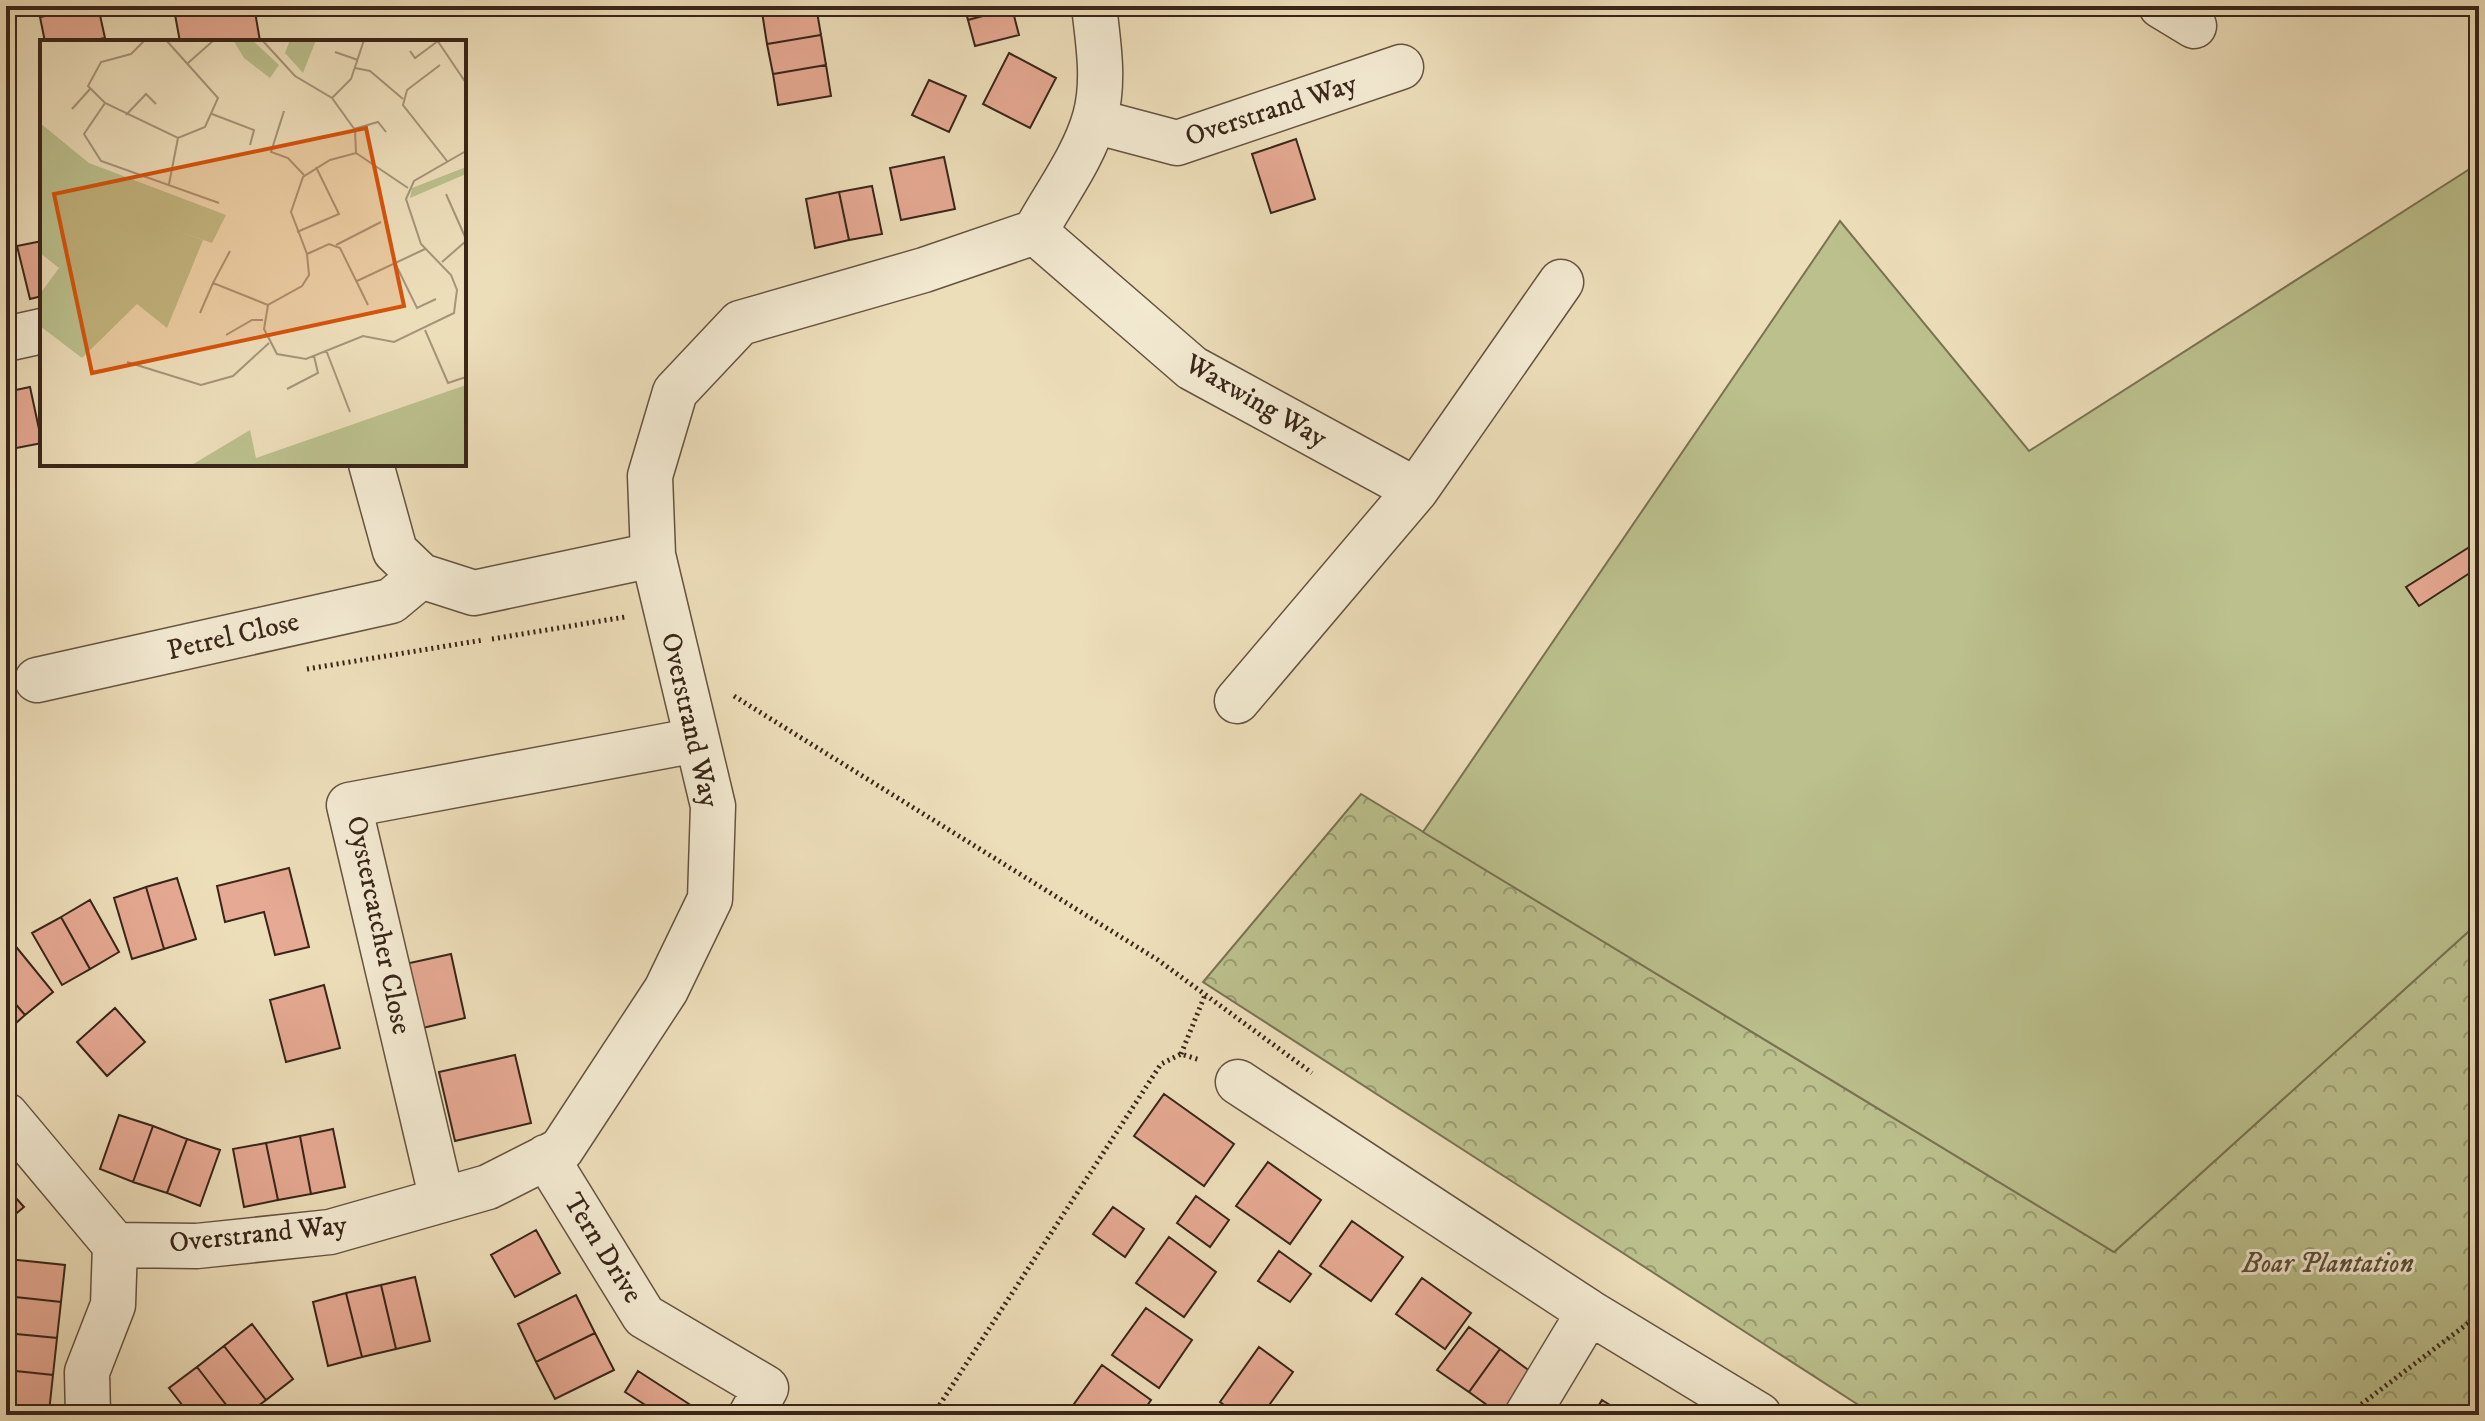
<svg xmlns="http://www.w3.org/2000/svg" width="2485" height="1421" viewBox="0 0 2485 1421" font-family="'IM FELL DW Pica',serif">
<defs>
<pattern id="forest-crowns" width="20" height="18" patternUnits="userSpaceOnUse" patternTransform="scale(2)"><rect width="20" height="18" fill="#bbc08d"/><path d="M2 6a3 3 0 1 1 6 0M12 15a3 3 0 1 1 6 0" fill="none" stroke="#999c72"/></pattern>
</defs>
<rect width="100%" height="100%" fill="#eddeba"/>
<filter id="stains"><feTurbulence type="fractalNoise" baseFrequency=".0025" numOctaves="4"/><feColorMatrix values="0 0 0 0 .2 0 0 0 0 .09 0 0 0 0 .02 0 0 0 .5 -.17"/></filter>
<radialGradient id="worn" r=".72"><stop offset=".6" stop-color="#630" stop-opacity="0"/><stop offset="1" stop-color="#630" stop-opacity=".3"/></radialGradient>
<path fill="url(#forest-crowns)" stroke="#7a7253" stroke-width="2" d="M 1361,794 L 2114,1252 L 2479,922 L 2479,1415 L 1874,1415 L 1203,982 Z"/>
<path fill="#bbc08d" stroke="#7a7253" stroke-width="2" d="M 2479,163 L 2479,922 L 2114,1252 L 1423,832 L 1840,221 L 2029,451 Z"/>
<path fill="#e6a993" stroke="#392519" stroke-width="2" d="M 37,6 L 95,6 L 40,17 Z
M 98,6 L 105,38 L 85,42 L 45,42 L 40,17 Z
M 191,6 L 254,6 L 260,41 L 180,42 L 174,9 Z
M 761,6 L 803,6 L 762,12 Z
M 803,6 L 816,6 L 821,35 L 767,44 L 762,12 Z
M 964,6 L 1011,6 L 1012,8 L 968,20 Z
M 1012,8 L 1019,35 L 975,46 L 968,20 Z
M 821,35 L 826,65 L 773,74 L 767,44 Z
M 1009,53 L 1056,78 L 1030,128 L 983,104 Z
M 826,65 L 831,96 L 778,105 L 773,74 Z
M 929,80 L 966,96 L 949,132 L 912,115 Z
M 1296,139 L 1315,199 L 1271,213 L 1252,154 Z
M 944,157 L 955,209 L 901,220 L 890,168 Z
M 872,186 L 882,234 L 849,240 L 839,192 Z
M 839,192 L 849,240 L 815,248 L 806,199 Z
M 42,241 L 42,296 L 30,299 L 17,246 Z
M 30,387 L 42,443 L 6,450 L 6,392 Z
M 2479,541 L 2479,567 L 2419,606 L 2406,587 Z
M 289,868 L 309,947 L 275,955 L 264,912 L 225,922 L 217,886 Z
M 177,878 L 196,939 L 164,949 L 146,887 Z
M 146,887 L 164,949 L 132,959 L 114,898 Z
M 90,900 L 119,952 L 90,969 L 61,917 Z
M 61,917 L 90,969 L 62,985 L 32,933 Z
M 13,943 L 53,992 L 25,1015 L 6,993 L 6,949 Z
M 451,954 L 465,1018 L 410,1031 L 396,966 Z
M 324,985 L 340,1048 L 286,1062 L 270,1000 Z
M 6,993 L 25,1015 L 6,1032 Z
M 115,1008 L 145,1042 L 107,1076 L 77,1042 Z
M 515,1055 L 531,1123 L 455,1141 L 439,1072 Z
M 1164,1094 L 1234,1144 L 1204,1186 L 1134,1136 Z
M 119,1115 L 153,1126 L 133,1182 L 100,1169 Z
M 153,1126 L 187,1139 L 167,1193 L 133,1182 Z
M 333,1129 L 345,1187 L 311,1194 L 300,1136 Z
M 300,1136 L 311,1194 L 278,1200 L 266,1143 Z
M 187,1139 L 220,1150 L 200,1206 L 167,1193 Z
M 266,1143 L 278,1200 L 244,1207 L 233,1149 Z
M 1268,1162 L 1321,1200 L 1290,1244 L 1236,1206 Z
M 6,1187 L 24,1207 L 6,1222 Z
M 1196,1196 L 1229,1220 L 1210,1247 L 1177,1223 Z
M 1113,1207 L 1144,1229 L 1125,1257 L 1093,1234 Z
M 1352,1221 L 1403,1257 L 1371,1301 L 1320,1266 Z
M 536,1230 L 560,1273 L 515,1297 L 491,1255 Z
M 1169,1237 L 1216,1272 L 1184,1317 L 1136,1283 Z
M 1279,1251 L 1311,1274 L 1290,1302 L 1258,1281 Z
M 8,1259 L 65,1265 L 61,1302 L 6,1296 Z
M 415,1277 L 430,1341 L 396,1349 L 381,1285 Z
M 1422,1278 L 1471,1313 L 1445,1349 L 1396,1314 Z
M 381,1285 L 396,1349 L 362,1357 L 346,1293 Z
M 346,1293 L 362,1357 L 328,1366 L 313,1302 Z
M 576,1295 L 595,1333 L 536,1362 L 518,1324 Z
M 6,1296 L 61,1302 L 57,1338 L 6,1333 Z
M 1146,1308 L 1192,1340 L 1159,1388 L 1112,1355 Z
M 252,1324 L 293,1379 L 266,1400 L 224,1346 Z
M 1469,1327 L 1500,1349 L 1469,1392 L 1437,1370 Z
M 6,1333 L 57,1338 L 53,1375 L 6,1370 Z
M 595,1333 L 614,1370 L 555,1399 L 536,1362 Z
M 224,1346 L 266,1400 L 246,1415 L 234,1415 L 197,1367 Z
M 1259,1347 L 1293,1372 L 1262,1415 L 1238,1415 L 1220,1402 Z
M 1500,1349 L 1531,1372 L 1501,1415 L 1469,1392 Z
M 1102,1365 L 1151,1400 L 1141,1415 L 1075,1415 L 1069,1411 Z
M 197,1367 L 234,1415 L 190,1415 L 169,1388 Z
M 6,1370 L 53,1375 L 49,1412 L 6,1407 Z
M 638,1371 L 703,1413 L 702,1415 L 661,1415 L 625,1392 Z
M 1602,1400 L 1626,1415 L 1593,1415 Z"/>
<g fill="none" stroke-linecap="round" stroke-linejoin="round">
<g stroke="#665341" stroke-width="47">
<path id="minor" d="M 2161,6 L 2194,26
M 1094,121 L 1177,143 L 1401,67
M 1035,232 L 1192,368 L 1416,490 L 1237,701
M 6,339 L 42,331
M 371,464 L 395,551 L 421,576 L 474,593 L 653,555
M 1416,490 L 1561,282
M 37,680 L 391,601 L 421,576
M 1238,1082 L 1589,1312 L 1759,1415
M 6,1115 L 115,1245 L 197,1246 L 330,1232 L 488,1187 L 561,1150 L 666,990 L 710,899 L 713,806 L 653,555 L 650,476 L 675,392 L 740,323 L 924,270 L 1035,232 C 1055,195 1084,157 1095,117 C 1105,81 1098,42 1094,6
M 546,1157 L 644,1316 L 766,1388 L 751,1415
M 442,1200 L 349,805 L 697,740
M 88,1415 L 87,1372 L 113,1305 L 115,1245
M 1527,1415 L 1589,1312"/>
</g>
<path stroke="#392519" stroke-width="5" stroke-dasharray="2 4" stroke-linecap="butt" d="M 492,639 L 625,617
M 307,669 L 483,640
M 734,696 L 1158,960 L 1312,1073
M 1181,1054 L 1205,995
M 933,1415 L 1161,1064 L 1181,1054 L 1200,1060
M 2347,1415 L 2479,1315"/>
<use href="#minor" stroke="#f3ead2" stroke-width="44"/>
</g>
<g text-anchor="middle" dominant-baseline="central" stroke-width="6" stroke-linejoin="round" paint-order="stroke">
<g font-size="28" fill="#392519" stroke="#f3ead2">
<text transform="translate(1271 110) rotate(-18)">Overstrand Way</text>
<text transform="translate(1256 401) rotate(30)">Waxwing Way</text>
<text transform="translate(233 636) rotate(-13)">Petrel Close</text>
<text transform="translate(690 720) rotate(77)">Overstrand Way</text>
<text transform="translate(379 925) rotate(78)">Oystercatcher Close</text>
<text transform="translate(258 1234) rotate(-6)">Overstrand Way</text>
<text transform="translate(603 1248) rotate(58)">Tern Drive</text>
</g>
<g font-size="28" font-style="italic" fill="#5a4c36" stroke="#f3ead2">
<text x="2328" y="1263">Boar Plantation</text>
</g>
</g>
<g transform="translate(40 40)">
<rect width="426" height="426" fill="#eddeba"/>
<path d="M 193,0 L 212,0 L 239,25 L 230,38 L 204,18 ZM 250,0 L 276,0 L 263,33 L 245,13 Z" fill="#bbc08d"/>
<path d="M 0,83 L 49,123 L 186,175 L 172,203 L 65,166 L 19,228 L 0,213 ZM 426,127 L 426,134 L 370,158 L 372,148 ZM 426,345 L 426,426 L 150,426 L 210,390 L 216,418 Z" fill="#bbc08d"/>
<path d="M 65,165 L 163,200 L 127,288 L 97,264 L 42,318 L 0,286 L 0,254 Z" fill="#bbc08d"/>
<path fill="none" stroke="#a5947a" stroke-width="2" d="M 105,0 L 91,14 L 61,22 L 48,46 L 65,63 L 138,98 L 165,87 L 178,58 L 126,0M 222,0 L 255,36 L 292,58 L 315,90 L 316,113M 397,0 L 426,43M 370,11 L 375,18 L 398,1M 295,12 L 318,20M 148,23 L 174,0M 400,25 L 367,50 L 363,65 L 407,121M 315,28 L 330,31 L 363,59M 292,58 L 311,39 L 324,0M 65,63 L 44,94 L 61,121 L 179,163M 32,69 L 50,49M 244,71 L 231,112 L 248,118 L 264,135M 172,74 L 214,90 L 210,105M 86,75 L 106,54 L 116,64M 314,89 L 338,82 L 346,92M 129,144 L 138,98M 368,148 L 316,113 L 290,120 L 263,137 L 251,172 L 267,214 L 269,235 L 262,246 L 228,265 L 224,289 L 237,314 L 266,319 L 323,296 L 354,302 L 414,273 L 417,250 L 411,235 L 381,204 L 366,159 L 374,141 L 426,111M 406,154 L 426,199M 257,192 L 299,174 L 276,127M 296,205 L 341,182M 190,211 L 173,243 L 228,265M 267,214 L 289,204 L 300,208 L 328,265M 402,222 L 426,201M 355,223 L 377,268 L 396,259M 317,241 L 385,209M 160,273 L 173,243M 385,290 L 408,343 L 426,337M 186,295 L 212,280 L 223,280M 286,310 L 310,372M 87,322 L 161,345 L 193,336 L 229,303M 247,349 L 278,333 L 274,316"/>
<path fill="#d6540d" fill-opacity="0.15" stroke="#d6540d" stroke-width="4" d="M 326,88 L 364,266 L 52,333 L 14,154 Z"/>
<rect width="426" height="426" fill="none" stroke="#392519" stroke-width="4"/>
</g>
<rect width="2485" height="1421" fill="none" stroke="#eddeba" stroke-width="32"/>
<rect x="8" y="8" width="2469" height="1405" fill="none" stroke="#392519" stroke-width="4"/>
<rect x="16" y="16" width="2453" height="1389" fill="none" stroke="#392519" stroke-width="2"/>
<rect width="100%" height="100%" filter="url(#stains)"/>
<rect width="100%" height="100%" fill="url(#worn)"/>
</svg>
